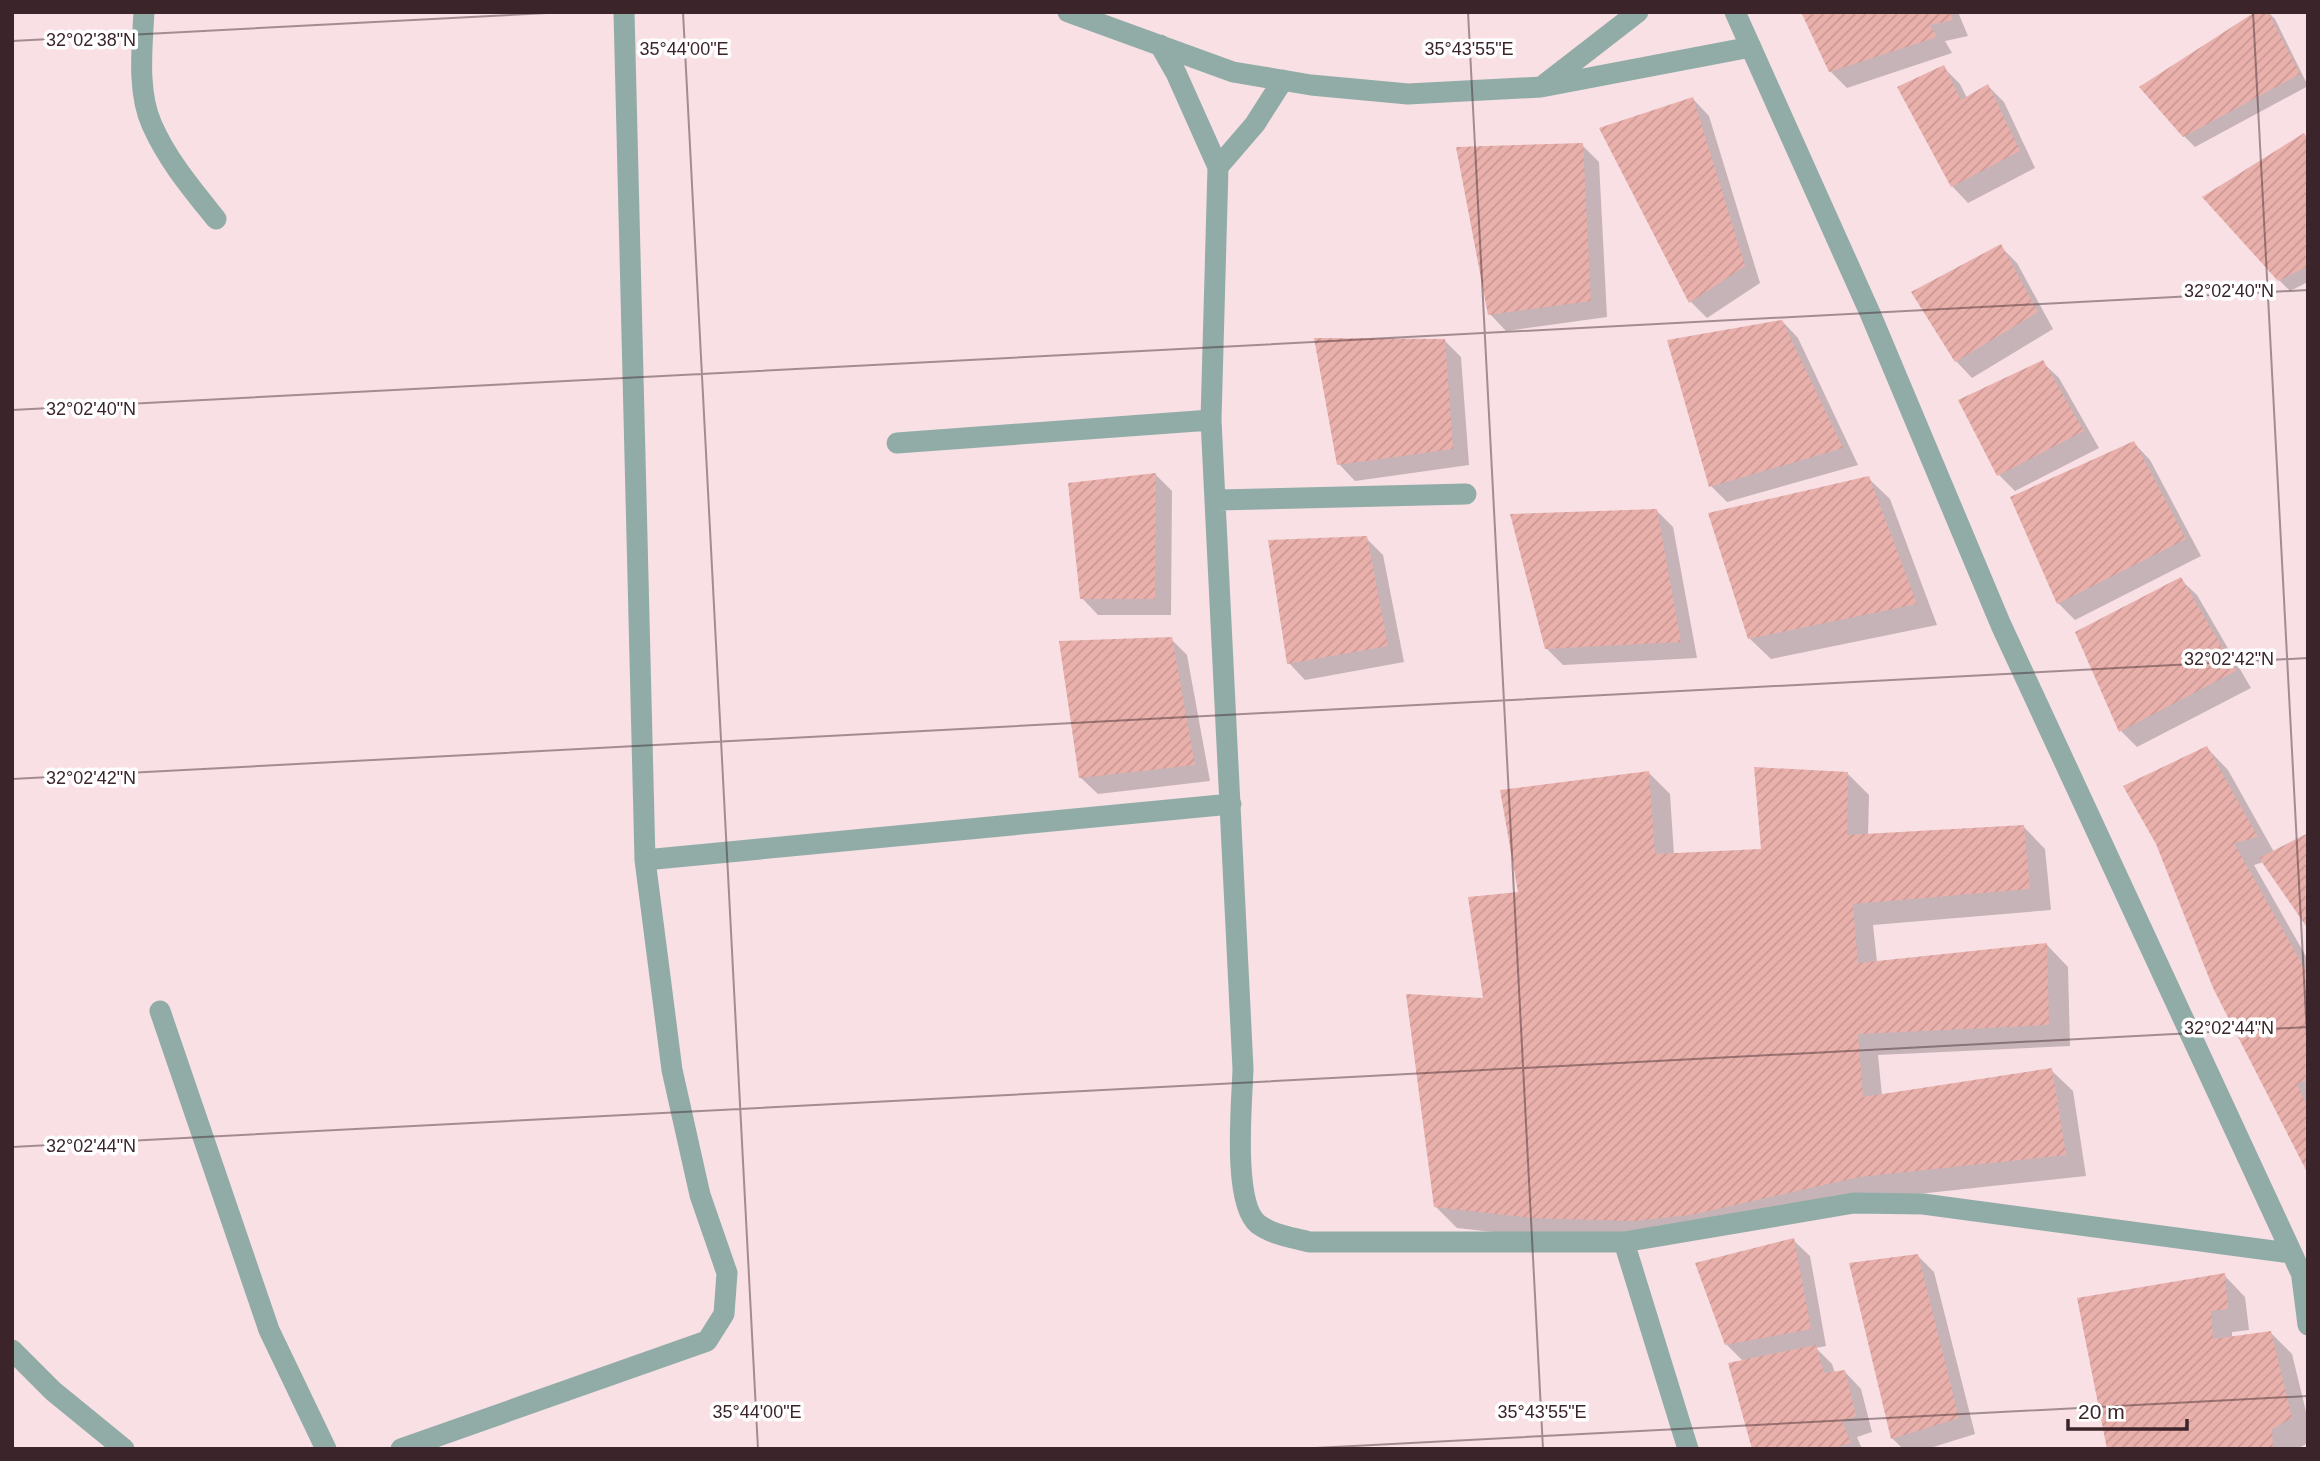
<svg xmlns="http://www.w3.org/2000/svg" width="2320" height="1461" viewBox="0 0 2320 1461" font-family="Arial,sans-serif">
<defs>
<pattern id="building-hatch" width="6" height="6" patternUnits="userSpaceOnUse" patternTransform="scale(1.75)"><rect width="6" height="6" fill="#eab1ac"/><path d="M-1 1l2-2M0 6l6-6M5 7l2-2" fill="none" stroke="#ca9894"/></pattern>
</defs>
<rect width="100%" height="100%" fill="#f8e0e5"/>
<path fill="#0003" d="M 1803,12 L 1958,12 L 1968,36 L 1945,41 L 1952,53 L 1847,88 L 1830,71 Z
M 2268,12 L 2275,19 L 2308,86 L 2195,147 L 2184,136 Z
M 1944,68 L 1960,84 L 1967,98 L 1988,86 L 2004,102 L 2035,168 L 1968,203 L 1952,186 Z
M 1693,99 L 1709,116 L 1760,283 L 1707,318 L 1691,302 L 1602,129 Z
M 2304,135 L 2308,139 L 2308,282 L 2290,291 L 2279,280 Z
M 1582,145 L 1599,162 L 1607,317 L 1506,331 L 1490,314 Z
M 2001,247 L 2017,263 L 2053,329 L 1972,378 L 1956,361 Z
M 1782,321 L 1798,338 L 1858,465 L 1727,502 L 1711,486 Z
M 1444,340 L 1461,357 L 1469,465 L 1355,481 L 1339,464 Z
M 2042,362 L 2059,378 L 2099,448 L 2015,491 L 1998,474 Z
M 2134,443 L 2150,460 L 2201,556 L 2075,620 L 2058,603 L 2012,498 Z
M 1156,475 L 1172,491 L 1171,615 L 1098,615 L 1082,598 Z
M 1868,478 L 1890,499 L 1937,625 L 1771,659 L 1749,638 Z
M 1656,510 L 1673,527 L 1697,658 L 1563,665 L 1546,648 Z
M 1366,538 L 1383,555 L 1404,662 L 1305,680 L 1289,663 Z
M 2180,579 L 2197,595 L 2251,688 L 2137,747 L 2121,731 Z
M 1171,639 L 1187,655 L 1210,781 L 1098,794 L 1081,778 Z
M 2207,748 L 2228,770 L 2274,852 L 2264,862 L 2254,865 L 2308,960 L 2308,1170 Z
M 1648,772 L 1670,794 L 1674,855 L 1763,851 L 1848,774 L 1869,795 L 1868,836 L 2024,827 L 2045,849 L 2051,910 L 1873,925 L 1877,962 L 2047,945 L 2068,967 L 2070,1046 L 1878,1055 L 1882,1096 L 2051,1070 L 2073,1091 L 2086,1176 L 1881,1198 L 1656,1242 L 1554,1239 L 1457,1228 L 1435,1206 L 1485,999 L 1520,894 Z
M 1793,1240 L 1810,1256 L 1826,1346 L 1816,1348 L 1832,1364 L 1835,1373 L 1845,1372 L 1861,1389 L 1872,1432 L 1857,1437 L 1862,1449 L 1753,1449 L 1744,1362 L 1726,1344 Z
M 1917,1255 L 1934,1272 L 1975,1434 L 1927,1449 L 1903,1449 L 1892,1438 Z
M 2224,1275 L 2245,1297 L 2249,1330 L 2232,1332 L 2232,1338 L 2270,1332 L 2292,1354 L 2308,1420 L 2308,1443 L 2297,1449 L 2109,1449 Z"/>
<path fill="url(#building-hatch)" d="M 1801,12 L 1950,12 L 1953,20 L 1930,25 L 1937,37 L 1829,72 Z
M 2255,12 L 2268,12 L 2300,74 L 2183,137 L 2139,87 Z
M 1944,65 L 1961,100 L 1988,84 L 2020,151 L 1951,187 L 1897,87 Z
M 1693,97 L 1745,266 L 1689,303 L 1599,128 Z
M 2304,133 L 2308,140 L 2308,266 L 2278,281 L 2202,197 Z
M 1583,143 L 1591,301 L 1488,315 L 1456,147 Z
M 2001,244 L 2038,312 L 1955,362 L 1911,292 Z
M 1782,320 L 1843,448 L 1709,487 L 1667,340 Z
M 1314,338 L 1445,339 L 1453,449 L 1337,465 Z
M 2043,360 L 2084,431 L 1997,476 L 1958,400 Z
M 2134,441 L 2186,539 L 2057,604 L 2010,497 Z
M 1156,473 L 1155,599 L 1080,599 L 1068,483 Z
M 1869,476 L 1917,604 L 1748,639 L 1708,513 Z
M 1657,509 L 1681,642 L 1545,649 L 1510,514 Z
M 1367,536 L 1388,646 L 1287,664 L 1268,540 Z
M 2181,577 L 2236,671 L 2119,732 L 2075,632 Z
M 1172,637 L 1195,765 L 1079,778 L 1059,641 Z
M 2207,746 L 2258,837 L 2234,843 L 2308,975 L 2308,1080 L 2297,1084 L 2308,1109 L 2308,1174 L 2213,988 L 2156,844 L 2123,786 Z
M 1754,767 L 1848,772 L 1847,835 L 2024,825 L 2030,889 L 1853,904 L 1858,963 L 2047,943 L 2049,1025 L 1858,1034 L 1863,1097 L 2052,1068 L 2066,1155 L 1859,1177 L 1691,1215 L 1633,1221 L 1532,1218 L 1434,1207 L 1406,994 L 1483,998 L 1468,897 L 1518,892 L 1500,790 L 1649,771 L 1655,854 L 1761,849 Z
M 2308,833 L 2308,929 L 2259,858 Z
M 1794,1238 L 1811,1329 L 1725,1345 L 1695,1263 Z
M 1918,1254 L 1959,1418 L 1891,1439 L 1849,1263 Z
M 2225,1273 L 2228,1309 L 2211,1311 L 2213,1339 L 2271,1331 L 2292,1418 L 2272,1429 L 2273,1449 L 2107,1449 L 2077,1298 Z
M 1816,1345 L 1824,1373 L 1845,1370 L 1856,1416 L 1842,1421 L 1851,1443 L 1828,1449 L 1752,1449 L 1728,1363 Z"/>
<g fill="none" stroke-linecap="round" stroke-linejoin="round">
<path stroke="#91aca7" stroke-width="21" d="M 144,12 C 142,48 137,92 152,125 C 168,161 192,189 216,219
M 1068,12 L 1233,72 L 1311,85 L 1408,94 L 1541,87 L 1751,47
M 1735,12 L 1870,313 L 2001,625 L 2308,1288
M 1160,45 L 1176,73 L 1218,167 L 1211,420 L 1243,1069 C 1242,1102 1232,1203 1258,1224 C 1273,1235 1291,1237 1309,1242 L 1624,1242 L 1854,1203 L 1923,1204 L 2290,1253
M 1545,84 L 1638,12
M 1218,167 L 1255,124 L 1283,80
M 897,443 L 1211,420
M 1217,500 L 1466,494
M 645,860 L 1231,804
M 160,1011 L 269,1330 L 326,1449
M 1624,1242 L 1688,1449
M 2302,1278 L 2308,1325
M 12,1350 L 53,1391 L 124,1449
M 401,1449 L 707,1341 L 724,1314 L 727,1273 L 700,1195 L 672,1070 L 645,860 L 624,12"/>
</g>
<path fill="none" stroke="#3b252a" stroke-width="2" stroke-opacity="0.45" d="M 683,12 L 758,1449M 1468,12 L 1543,1449M 2253,12 L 2308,1054M 12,41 L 566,12M 12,410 L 2308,290M 12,779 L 2308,658M 12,1147 L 2308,1027M 1296,1449 L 2308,1396"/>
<g font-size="18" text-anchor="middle" fill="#3b252a" stroke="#fff" stroke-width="7" stroke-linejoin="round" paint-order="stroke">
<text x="91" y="46">32°02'38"N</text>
<text x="684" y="55">35°44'00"E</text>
<text x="1469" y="55">35°43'55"E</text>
<text x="2229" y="297">32°02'40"N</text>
<text x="91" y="415">32°02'40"N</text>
<text x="2229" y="665">32°02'42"N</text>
<text x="91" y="784">32°02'42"N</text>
<text x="2229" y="1034">32°02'44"N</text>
<text x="91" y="1152">32°02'44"N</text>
<text x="757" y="1418">35°44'00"E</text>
<text x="1542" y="1418">35°43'55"E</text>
</g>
<rect width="2320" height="1461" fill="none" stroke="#3b252a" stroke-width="28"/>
<path d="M2068 1419v10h119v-10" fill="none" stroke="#3b252a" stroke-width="3.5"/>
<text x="2078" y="1419" font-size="21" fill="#3b252a" stroke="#ffffff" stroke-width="5" paint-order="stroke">20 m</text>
</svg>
